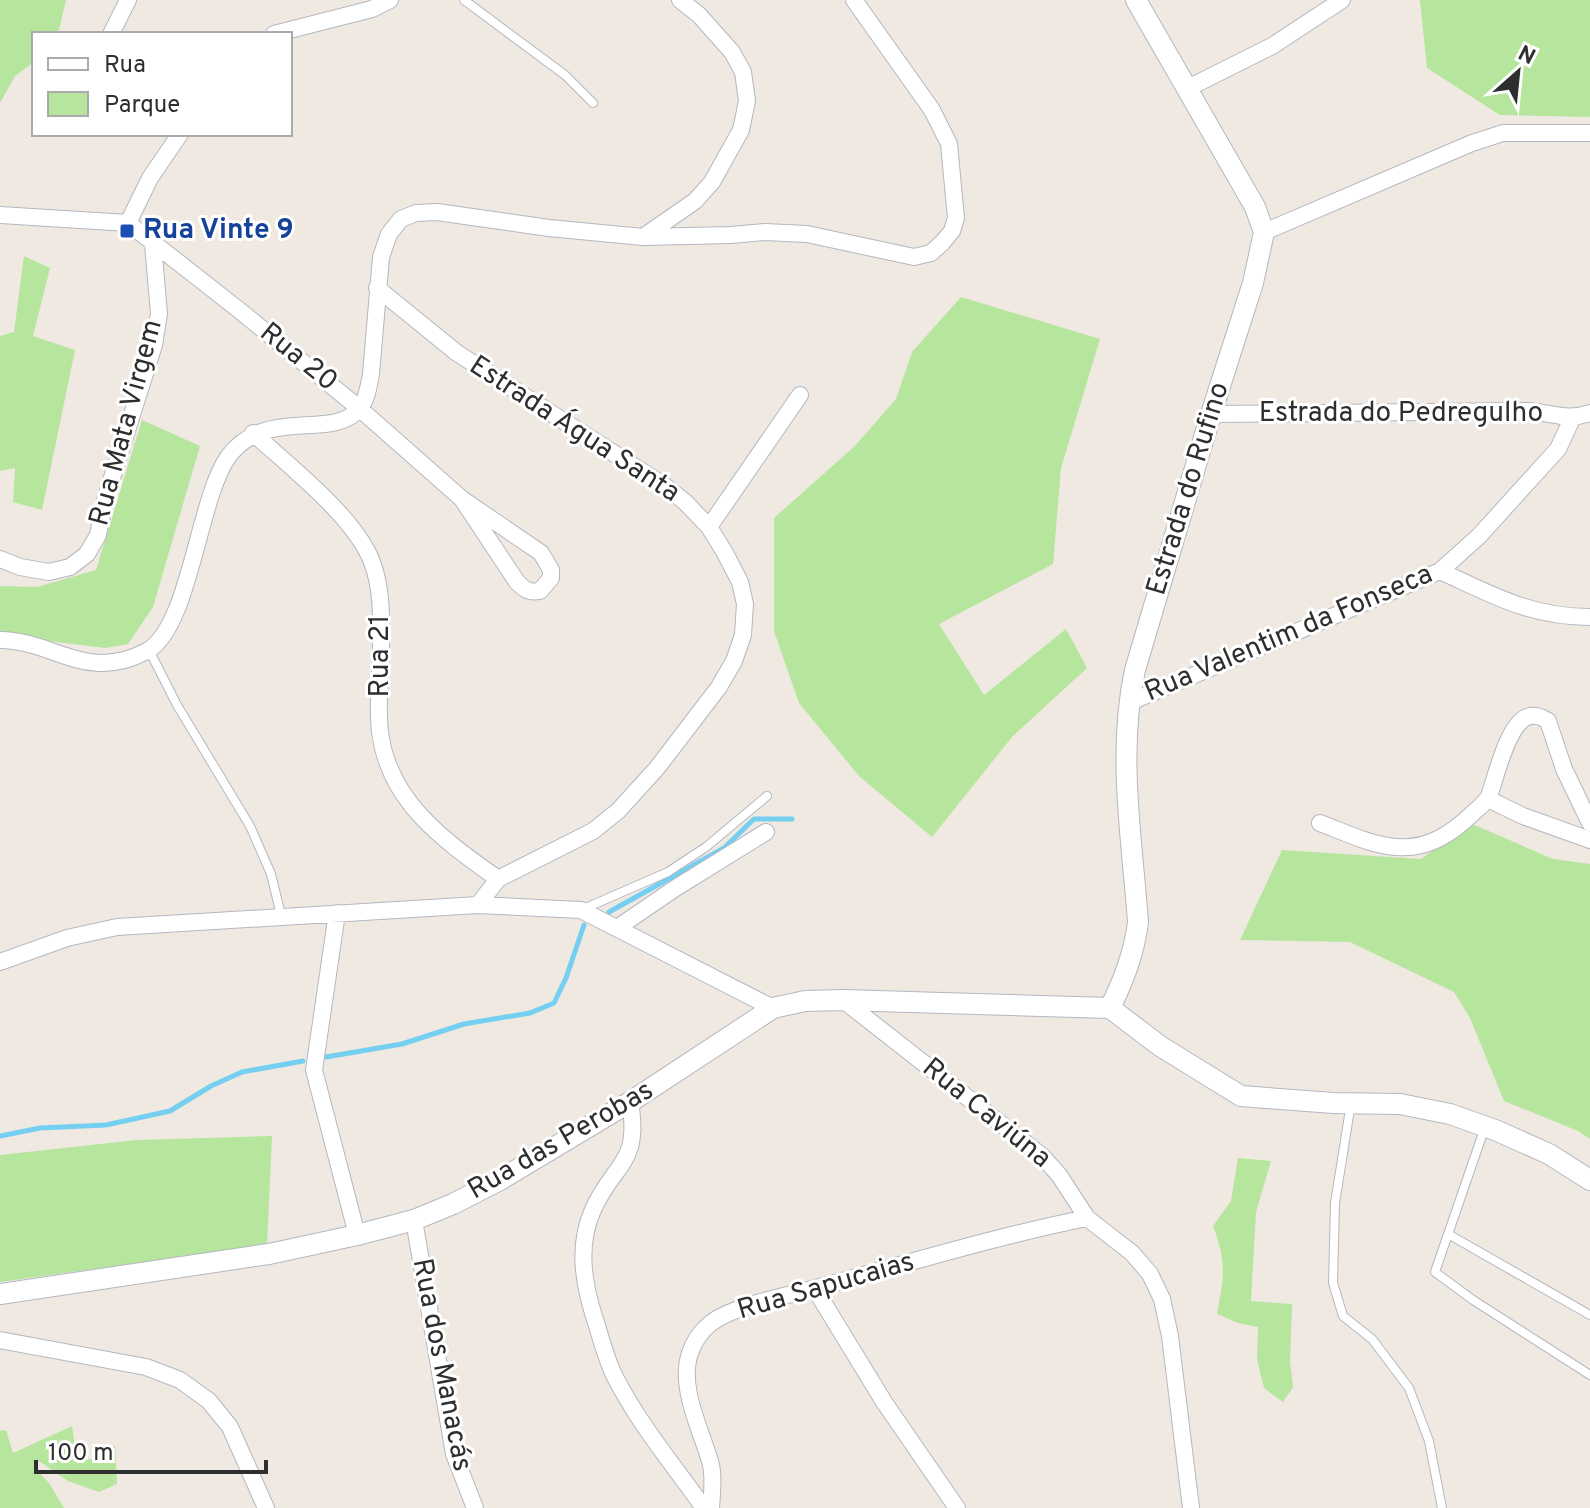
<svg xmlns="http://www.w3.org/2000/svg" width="1590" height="1508" viewBox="0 0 1590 1508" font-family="Overpass,sans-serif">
<rect width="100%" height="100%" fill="#efe9e1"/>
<path fill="#b6e59e" d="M 0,0 L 66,0 L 58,34 L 34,34 L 34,62 L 15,76 L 0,103 Z
M 1420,0 L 1590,0 L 1590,117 L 1500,115 L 1427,68 Z
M 24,256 L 50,268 L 33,336 L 75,350 L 42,510 L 13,502 L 15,468 L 0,471 L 0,336 L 14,332 Z
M 961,297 L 1100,339 L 1061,468 L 1053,564 L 939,624 L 984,695 L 1066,629 L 1087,668 L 1012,737 L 932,837 L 859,776 L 799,703 L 774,631 L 774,518 L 855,446 L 896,399 L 912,352 Z
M 142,420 L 200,446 L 153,607 L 128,644 L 105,648 L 0,635 L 0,586 L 37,587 L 96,570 Z
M 1470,823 L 1553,859 L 1590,864 L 1590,1139 L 1578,1131 L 1504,1101 L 1470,1018 L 1454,992 L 1350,942 L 1240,940 L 1282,850 L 1421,859 Z
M 272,1136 L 267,1245 L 0,1282 L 0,1155 L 137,1140 Z
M 1238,1158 L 1271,1161 L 1256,1212 L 1251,1301 L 1292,1304 L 1290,1361 L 1293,1387 L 1283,1402 L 1264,1388 L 1257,1359 L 1258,1327 L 1238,1323 L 1217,1314 C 1224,1276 1227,1263 1213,1226 L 1231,1201 Z
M 72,1426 L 77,1460 L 98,1459 L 115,1445 L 117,1484 L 99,1492 L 68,1481 L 39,1461 L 33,1466 L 49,1483 L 64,1508 L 0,1508 L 0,1431 L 6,1430 L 13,1453 Z"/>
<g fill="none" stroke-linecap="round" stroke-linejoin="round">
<path stroke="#75cff0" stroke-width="5" d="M 609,912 L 724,848 L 754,819 L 792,819
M 326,1057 L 402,1044 L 464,1024 L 530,1013 L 554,1003 L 566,978 L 584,925
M 0,1136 L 40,1128 L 106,1125 L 170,1111 L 211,1086 L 242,1072 L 303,1061"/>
<g stroke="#b4b7c1" stroke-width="10">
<path id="service" d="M 464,0 L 565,75 L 593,103
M 149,650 L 177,705 L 250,826 L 271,874 L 281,915
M 581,910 L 668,872 L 706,847 L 767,796
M 1351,1103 L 1335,1203 L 1333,1283 L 1343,1316 L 1372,1339 L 1409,1388 L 1429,1441 L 1442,1508
M 1485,1127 L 1435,1272 L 1473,1300 L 1590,1375
M 1448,1234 L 1590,1315"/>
</g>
<g stroke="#b4b7c1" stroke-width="18">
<path id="minor" d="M 111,34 L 128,0
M 274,34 L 372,9 L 390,0
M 1186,89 L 1272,46 L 1342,0
M 0,215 L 128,223 L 150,178 L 180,134
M 128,223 L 239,310 L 360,409 L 462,499 L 541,553 L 551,570 L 551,578 L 540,591 C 529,593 525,590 517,582 L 462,499
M 1264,232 L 1472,143 L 1503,133 L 1590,133
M 643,237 L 731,235 L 765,232 L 807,234 L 914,257 L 931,253 L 942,243 L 952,231 L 956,218 L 949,144 L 932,110 L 854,0
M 1211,414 L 1528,411 C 1553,413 1566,421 1590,413
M 253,433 C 289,466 355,517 372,562 C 383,591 381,622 381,653 C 380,679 377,707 380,732 C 389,803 445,841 498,879
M 709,527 L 800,395
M 0,559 L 20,567 L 49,572 L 70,567 L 87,554 L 98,535 L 105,500 L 154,345 L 159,314 L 153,244
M 1440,571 C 1493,595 1530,617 1590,617
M 0,640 C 56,641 86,683 147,651 C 190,627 198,500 228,457 C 266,405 333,442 360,408 C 367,399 369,385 371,374 L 381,257 L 389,234 L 401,219 L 416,213 L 437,212 L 549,228 L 643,237 L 695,201 L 712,182 L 741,130 L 747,101 L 743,72 L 732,52 L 699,15 L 680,0
M 1128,703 L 1440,571 L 1479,536 L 1558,449 L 1572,419
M 1488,799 L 1523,816 L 1590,840
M 1320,823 C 1344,832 1370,845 1396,847 C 1427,850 1451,834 1472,814 C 1478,808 1486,803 1489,796 C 1496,779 1509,711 1536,716 C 1540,716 1544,719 1548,721 L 1564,769 L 1590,823
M 478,905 L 581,910 L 773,1008
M 337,913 L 314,1070 L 357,1235
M 617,928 L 674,889 L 766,832
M 0,962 L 67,938 L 117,927 L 478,905 L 498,879 L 593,831 L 618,811 L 657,768 L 719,687 L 734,661 L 743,635 L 745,604 L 740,582 L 725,553 L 709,527 L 685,502 L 665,486 L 457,353 L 377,288
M 843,1000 L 1042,1156 L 1059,1175 L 1087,1218 L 1132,1253 L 1150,1274 L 1162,1299 L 1170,1336 L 1191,1508
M 630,1102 C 641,1166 613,1162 592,1212 C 578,1245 583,1280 593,1313 C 600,1334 605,1357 615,1377 C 639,1424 674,1466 704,1508
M 414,1220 L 454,1454 L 475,1508
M 815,1289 L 884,1402 L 957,1508
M 0,1340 L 146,1367 L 180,1380 L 209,1401 L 230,1427 L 266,1508
M 711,1508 C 712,1494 714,1479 711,1465 C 702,1431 678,1388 690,1353 C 694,1341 701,1331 711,1323 C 734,1305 791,1295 820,1287 C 909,1263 997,1236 1087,1218"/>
</g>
<g stroke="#b4b7c1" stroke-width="22">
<path id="tertiary" d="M 1110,1008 C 1124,979 1134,954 1138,922 C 1132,839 1117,753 1135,670 L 1211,414 L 1253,283 L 1264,232 L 1255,207 L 1136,0
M 1110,1008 L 1160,1046 L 1241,1096 L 1333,1103 L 1400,1104 L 1450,1114 L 1495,1130 L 1549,1154 L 1590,1180
M 0,1294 L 269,1254 L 357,1235 L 414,1220 L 453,1204 L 500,1180 L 630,1102 L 773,1008 L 805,1001 L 843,1000 L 1110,1008"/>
</g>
<use href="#service" stroke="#fff" stroke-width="8"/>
<use href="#minor" stroke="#fff" stroke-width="16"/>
<use href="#tertiary" stroke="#fff" stroke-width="20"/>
</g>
<rect fill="#1a4fb4" stroke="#fff" stroke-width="3" x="119" y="223" width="16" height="16" rx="4"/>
<g text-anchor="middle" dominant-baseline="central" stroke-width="6" stroke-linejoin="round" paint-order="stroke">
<g font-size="28" font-weight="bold" fill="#164399" stroke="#fff" text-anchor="start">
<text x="143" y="231">Rua Vinte 9</text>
</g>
<g font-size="28" fill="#2e2e2e" stroke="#fff">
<text transform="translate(298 358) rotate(39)">Rua 20</text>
<text x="1401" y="414">Estrada do Pedregulho</text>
<text transform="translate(127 423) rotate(-75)">Rua Mata Virgem</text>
<text transform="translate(574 430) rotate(33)">Estrada Água Santa</text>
<text transform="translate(1189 489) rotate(-73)">Estrada do Rufino</text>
<text transform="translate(1289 634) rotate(-23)">Rua Valentim da Fonseca</text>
<text transform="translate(381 656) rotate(-90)">Rua 21</text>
<text transform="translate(986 1114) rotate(39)">Rua Caviúna</text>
<text transform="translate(561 1141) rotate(-30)">Rua das Perobas</text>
<text transform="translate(826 1287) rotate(-16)">Rua Sapucaias</text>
<text transform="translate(441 1365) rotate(79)">Rua dos Manacás</text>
</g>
</g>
<rect x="32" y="32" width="260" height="104" fill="#ffffff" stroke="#ababab" stroke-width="2"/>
<rect x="48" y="58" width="40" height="12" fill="#ffffff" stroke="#ababab" stroke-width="2"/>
<text x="104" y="72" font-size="24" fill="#2e2e2e">Rua</text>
<rect x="48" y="92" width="40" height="24" fill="#b6e59e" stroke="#ababab" stroke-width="2"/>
<text x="104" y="112" font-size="24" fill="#2e2e2e">Parque</text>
<g transform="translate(1518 72) rotate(27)" stroke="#ffffff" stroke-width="6" paint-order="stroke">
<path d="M0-6L14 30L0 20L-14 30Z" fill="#2e2e2e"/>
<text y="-12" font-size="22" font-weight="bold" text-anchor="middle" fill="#2e2e2e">N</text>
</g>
<path d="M36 1460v12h230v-12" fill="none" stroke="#2e2e2e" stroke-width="4"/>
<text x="48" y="1460" font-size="24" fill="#2e2e2e" stroke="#ffffff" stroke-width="6" paint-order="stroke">100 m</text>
</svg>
